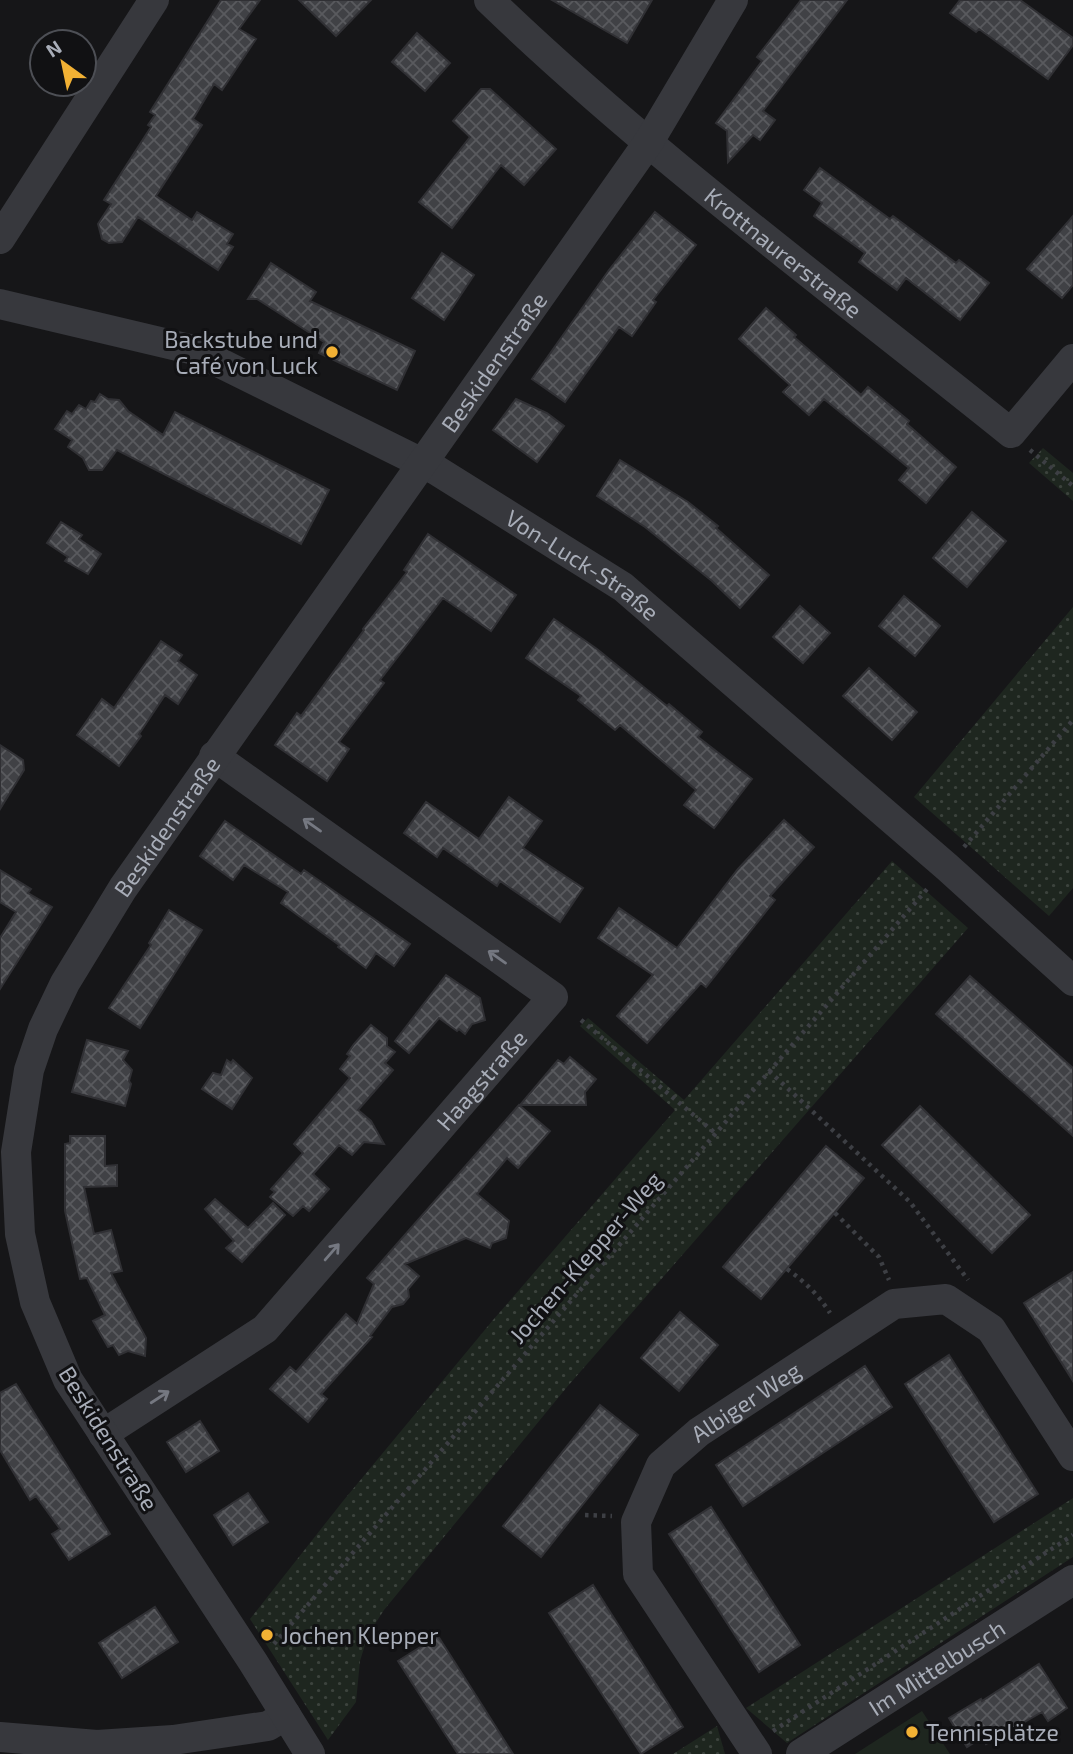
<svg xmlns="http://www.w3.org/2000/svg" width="1073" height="1754" viewBox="0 0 1073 1754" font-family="'Exo 2',sans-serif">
<defs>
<pattern id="green-dots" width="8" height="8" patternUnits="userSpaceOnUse" patternTransform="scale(1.75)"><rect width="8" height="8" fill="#1e261f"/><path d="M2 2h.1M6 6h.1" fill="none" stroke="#3c433d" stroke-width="1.8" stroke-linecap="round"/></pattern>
<pattern id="building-cross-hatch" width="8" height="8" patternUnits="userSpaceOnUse" patternTransform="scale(1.75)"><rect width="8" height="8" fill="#404145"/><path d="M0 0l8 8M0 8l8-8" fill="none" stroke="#595a5e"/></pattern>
</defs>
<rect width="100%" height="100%" fill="#161618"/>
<path fill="url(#green-dots)" d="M 1043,448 L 1073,473 L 1073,501 L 1029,463 Z
M 1073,607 L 1073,888 L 1049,916 L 914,797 Z
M 892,861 L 968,928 L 567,1387 L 384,1610 L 368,1635 L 360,1661 L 356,1702 L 328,1740 L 250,1619 L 343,1501 L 493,1320 L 675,1110 L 580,1026 L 588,1018 L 684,1100 Z
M 1073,1498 L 1073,1557 L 787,1743 L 746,1708 Z
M 717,1726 L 725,1754 L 673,1754 Z"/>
<path fill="#1e261f" d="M 922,1711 L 950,1754 L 855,1754 Z"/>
<path fill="url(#building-cross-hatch)" stroke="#303034" stroke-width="2" d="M 221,0 L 260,0 L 239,29 L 256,39 L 222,90 L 214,84 L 193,119 L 202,125 L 156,196 L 192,220 L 197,212 L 233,234 L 227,244 L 233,247 L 218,270 L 138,217 L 122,242 L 109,243 L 102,239 L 98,224 L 111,204 L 104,200 L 151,127 L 148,125 L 155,115 L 150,112 Z
M 299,0 L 371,0 L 336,36 Z
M 552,0 L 652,0 L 627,43 Z
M 801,0 L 847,0 L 763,111 L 775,120 L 760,140 L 753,135 L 728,162 L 727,131 L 716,123 L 762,61 L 757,57 Z
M 960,0 L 1020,0 L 1073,38 L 1073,45 L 1048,79 L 979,29 L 976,32 L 950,13 Z
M 417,33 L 450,63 L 425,91 L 392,62 Z
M 481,89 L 490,89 L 556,149 L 524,185 L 501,165 L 452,228 L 419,202 L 470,137 L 453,121 Z
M 820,168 L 890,219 L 893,216 L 956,263 L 959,260 L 989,283 L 960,320 L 906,278 L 897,290 L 859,262 L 865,253 L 814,216 L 822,203 L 804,190 Z
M 655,212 L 696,245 L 653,300 L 656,302 L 632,336 L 619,327 L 565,402 L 532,379 L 609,270 Z
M 1073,216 L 1073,285 L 1062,298 L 1027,269 Z
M 442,253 L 474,275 L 444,320 L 412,298 Z
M 271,263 L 316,292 L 310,301 L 415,351 L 397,390 L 319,353 L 324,342 L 257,299 L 248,299 Z
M 766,308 L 796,335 L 794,337 L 861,395 L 868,387 L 909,421 L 907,424 L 956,467 L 926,503 L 899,480 L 909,468 L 824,399 L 809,415 L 783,392 L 790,385 L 739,339 Z
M 100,394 L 108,399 L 119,400 L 128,411 L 163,435 L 175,412 L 329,490 L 301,544 L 117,450 L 102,470 L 89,470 L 83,458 L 68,447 L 72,440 L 55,429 L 67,411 L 72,414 L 79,405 L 86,409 L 91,401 L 95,402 Z
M 516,399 L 547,413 L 564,426 L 537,462 L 493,430 Z
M 620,460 L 688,502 L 718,526 L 716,528 L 769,575 L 740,608 L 712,581 L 645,527 L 597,496 Z
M 972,512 L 1006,541 L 967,587 L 933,558 Z
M 61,522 L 82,535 L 79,539 L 101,554 L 88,574 L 65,561 L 68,557 L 47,543 Z
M 428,534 L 516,595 L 491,631 L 443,598 L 380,680 L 384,683 L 339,742 L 349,749 L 327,781 L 275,745 L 297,713 L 301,716 L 364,630 L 363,629 L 407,572 L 404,570 Z
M 904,596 L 940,626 L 915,656 L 879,626 Z
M 800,606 L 830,633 L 803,663 L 773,637 Z
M 554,619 L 597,649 L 667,706 L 669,704 L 702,732 L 698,737 L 752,779 L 714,828 L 684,805 L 696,790 L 620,725 L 615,730 L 578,700 L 581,696 L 526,658 Z
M 161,641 L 182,655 L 178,661 L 197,675 L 178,704 L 165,695 L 139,734 L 141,736 L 119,766 L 77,735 L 102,699 L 114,708 Z
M 869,668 L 917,712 L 892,740 L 843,696 Z
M 0,745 L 23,760 L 24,770 L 0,809 Z
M 509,797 L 542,821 L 523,848 L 583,888 L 560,922 L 500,881 L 497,886 L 443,848 L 437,857 L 404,833 L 426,802 L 479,839 Z
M 784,820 L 814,847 L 770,896 L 775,900 L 706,987 L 701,983 L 647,1043 L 617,1016 L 653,975 L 598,938 L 619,908 L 677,948 L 738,869 Z
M 225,821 L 301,874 L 304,870 L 410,944 L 394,966 L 376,953 L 366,968 L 338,947 L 339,945 L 281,903 L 288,892 L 244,865 L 233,880 L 200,856 Z
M 0,870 L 31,889 L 28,893 L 52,907 L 0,989 L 0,938 L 16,912 L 0,902 Z
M 169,910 L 202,930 L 140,1028 L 109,1008 L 151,945 L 149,943 Z
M 446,975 L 480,998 L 485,1020 L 472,1024 L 465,1034 L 459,1029 L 457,1031 L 439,1018 L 409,1053 L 395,1041 Z
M 970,976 L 1073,1068 L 1073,1136 L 936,1014 Z
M 371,1025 L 387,1038 L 387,1046 L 395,1052 L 385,1063 L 393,1070 L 358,1110 L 371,1121 L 384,1144 L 364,1142 L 352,1155 L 339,1145 L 313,1174 L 329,1189 L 309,1211 L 303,1206 L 293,1216 L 270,1197 L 275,1192 L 271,1189 L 303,1153 L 294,1144 L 350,1078 L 340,1069 L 350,1056 L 347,1054 L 354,1044 Z
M 87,1040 L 128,1051 L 123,1060 L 132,1070 L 129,1081 L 131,1084 L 125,1106 L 72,1092 Z
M 570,1057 L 596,1079 L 585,1092 L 586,1105 L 520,1105 L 558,1060 L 564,1064 Z
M 227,1060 L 231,1063 L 233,1060 L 252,1078 L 232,1109 L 202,1089 L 213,1073 L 221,1075 Z
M 519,1105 L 550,1131 L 518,1168 L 507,1158 L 477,1194 L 509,1221 L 506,1238 L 492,1243 L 490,1248 L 466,1238 L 405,1264 L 419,1276 L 408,1289 L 409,1297 L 403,1304 L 392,1307 L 370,1336 L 372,1337 L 321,1394 L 327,1399 L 308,1422 L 270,1389 L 290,1367 L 296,1372 L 346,1314 L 357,1324 L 374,1284 L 367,1278 Z
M 920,1106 L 1030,1215 L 992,1253 L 882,1145 Z
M 70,1136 L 105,1136 L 105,1166 L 117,1165 L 117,1186 L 84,1187 L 94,1234 L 111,1230 L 122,1271 L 111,1273 L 146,1338 L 145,1356 L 128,1351 L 119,1355 L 113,1345 L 108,1347 L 93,1321 L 105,1315 L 87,1278 L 80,1279 L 65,1211 L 65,1144 L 70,1143 Z
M 826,1146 L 864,1178 L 761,1299 L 723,1267 Z
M 215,1199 L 248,1228 L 273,1203 L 285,1215 L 242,1262 L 226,1248 L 234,1241 L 205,1209 Z
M 1073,1272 L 1073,1381 L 1024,1303 Z
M 680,1312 L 718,1345 L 679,1391 L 641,1358 Z
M 949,1355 L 1038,1494 L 994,1522 L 905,1384 Z
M 865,1366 L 892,1407 L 743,1506 L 716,1465 Z
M 16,1384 L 110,1534 L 69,1560 L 52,1534 L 60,1529 L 36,1496 L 30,1500 L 0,1450 L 0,1393 Z
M 600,1405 L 638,1435 L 541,1557 L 503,1526 Z
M 200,1421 L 219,1451 L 186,1472 L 167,1442 Z
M 248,1493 L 268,1522 L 233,1545 L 214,1515 Z
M 711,1507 L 800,1645 L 759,1672 L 669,1534 Z
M 593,1585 L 683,1727 L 641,1754 L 549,1613 Z
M 155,1607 L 178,1642 L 122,1678 L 99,1643 Z
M 438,1636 L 482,1705 L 513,1754 L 458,1754 L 398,1661 Z
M 1039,1664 L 1067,1708 L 1048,1721 L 1042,1712 L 986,1744 L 983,1737 L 967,1747 L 949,1718 L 981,1699 L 982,1701 Z"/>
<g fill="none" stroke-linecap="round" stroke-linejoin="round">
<path stroke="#3d3f44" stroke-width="4.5" stroke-dasharray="3.5 5" stroke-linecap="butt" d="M 1030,450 L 1073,486
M 964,847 L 1073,720
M 581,1020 L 715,1133
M 769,1071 L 910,1202 L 968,1280
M 835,1213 L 879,1257 L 889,1280
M 787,1269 C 805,1282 818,1294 830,1313
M 585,1515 L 612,1516
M 274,1644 L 928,888
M 773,1731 L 1073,1535"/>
<g stroke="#37383d" stroke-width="30">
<path id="s1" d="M 489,0 C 652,157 835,291 1011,433 L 1073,359"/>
<path d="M 0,239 L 154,0"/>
<path id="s2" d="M 0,304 L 194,350 L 436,470 L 623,587 L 947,867 L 1073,981"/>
<path id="s3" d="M 103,1434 L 265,1329 L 553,997 L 214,756"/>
<path d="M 0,1737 L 97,1745 L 173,1740 L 268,1726 L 286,1715"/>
<path id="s4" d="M 310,1754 L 253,1662 L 68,1380 L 35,1302 L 20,1234 L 16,1152 L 29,1070 L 43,1029 L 65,983 L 123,888 L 648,143 L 733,0"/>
<path id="s5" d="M 757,1754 L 638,1574 L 636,1522 L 661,1465 L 699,1432 L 894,1304 L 946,1299 L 991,1329 L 1073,1456"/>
<path id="s6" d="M 801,1754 L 1073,1580"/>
</g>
</g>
<defs><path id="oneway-shaft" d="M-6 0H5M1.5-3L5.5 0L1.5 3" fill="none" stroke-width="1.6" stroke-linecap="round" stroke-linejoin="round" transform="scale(1.75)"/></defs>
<g stroke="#757881">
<use href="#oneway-shaft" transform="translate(312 825) rotate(-145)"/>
<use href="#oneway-shaft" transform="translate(497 957) rotate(-145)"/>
<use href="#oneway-shaft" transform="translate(332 1252) rotate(-49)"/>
<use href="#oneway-shaft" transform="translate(160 1397) rotate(-33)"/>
</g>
<g fill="#f2b134" stroke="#111113" stroke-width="2.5">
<circle cx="332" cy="352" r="7"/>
<circle cx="267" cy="1635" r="7"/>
<circle cx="912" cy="1732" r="7"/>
</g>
<g text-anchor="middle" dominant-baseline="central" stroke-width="6" stroke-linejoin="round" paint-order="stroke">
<g font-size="23" fill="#a8adb8" stroke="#111113">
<text stroke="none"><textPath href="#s1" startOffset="388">Krottnaurerstraße</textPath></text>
<text stroke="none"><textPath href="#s4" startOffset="1614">Beskidenstraße</textPath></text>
<text stroke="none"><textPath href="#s2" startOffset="644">Von-Luck-Straße</textPath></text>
<text stroke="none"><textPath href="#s4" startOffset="1046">Beskidenstraße</textPath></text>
<text stroke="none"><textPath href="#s3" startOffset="523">Haagstraße</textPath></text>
<text transform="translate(585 1257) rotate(-49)">Jochen-Klepper-Weg</text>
<text stroke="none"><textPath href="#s5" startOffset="436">Albiger Weg</textPath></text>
<text transform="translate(109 1438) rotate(58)">Beskidenstraße</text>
<text stroke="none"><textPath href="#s6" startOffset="161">Im Mittelbusch</textPath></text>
</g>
<g font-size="23" fill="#a8adb8" stroke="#111113" text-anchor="start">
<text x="318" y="339" text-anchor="end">Backstube und<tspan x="318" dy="26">Café von Luck</tspan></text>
<text x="281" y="1635">Jochen Klepper</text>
<text x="926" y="1732">Tennisplätze</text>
</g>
</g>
<g transform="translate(63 63) rotate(327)"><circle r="33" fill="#111113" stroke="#4d4f55" stroke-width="2"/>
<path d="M0-5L12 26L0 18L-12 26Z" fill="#f2b134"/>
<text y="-10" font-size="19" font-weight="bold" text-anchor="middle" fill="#a8adb8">N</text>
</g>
</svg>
